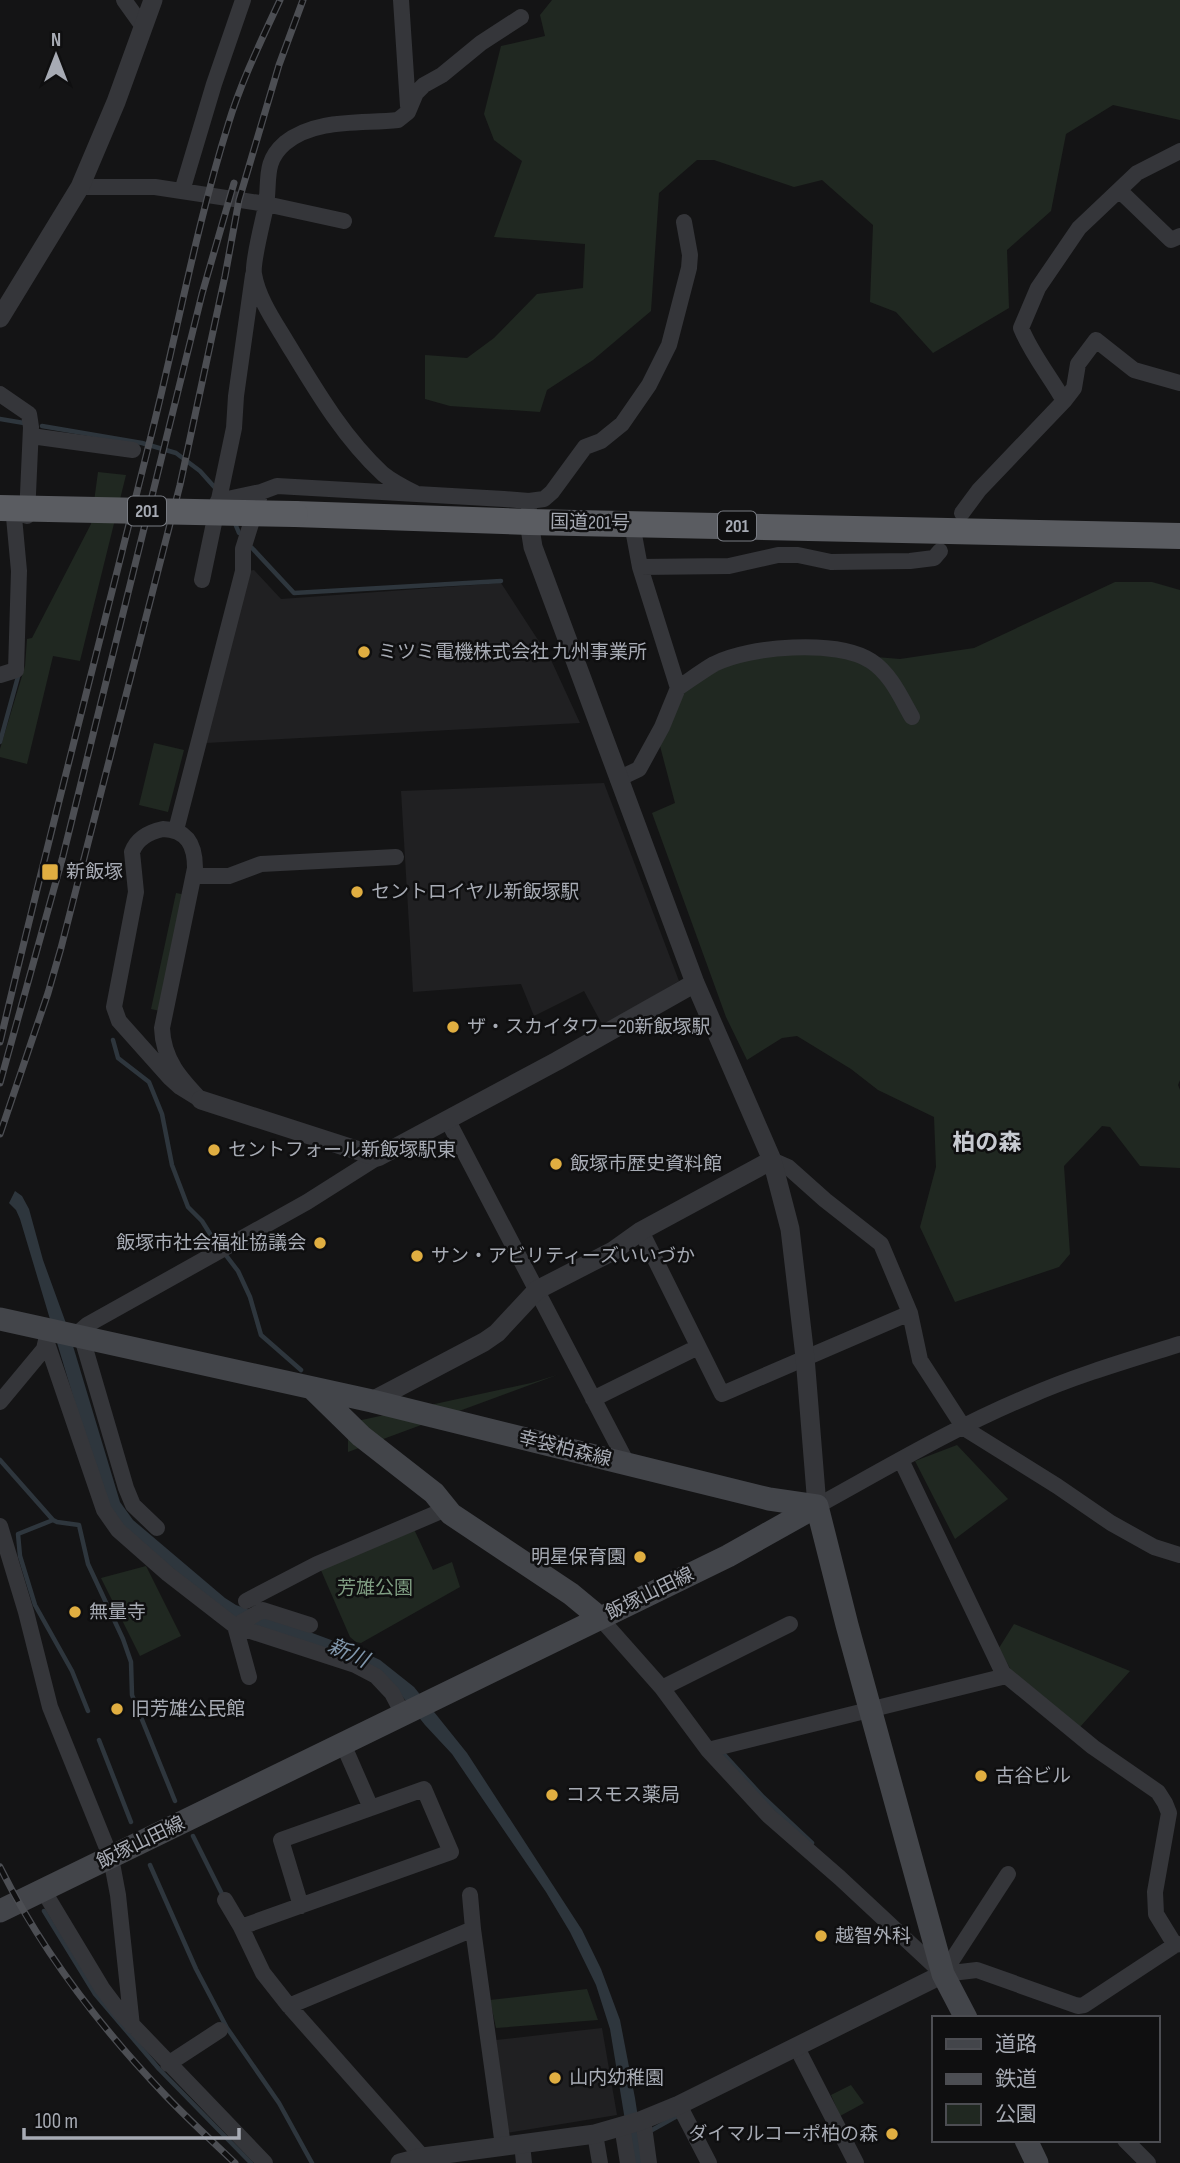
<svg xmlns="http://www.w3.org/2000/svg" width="1180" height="2163" viewBox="0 0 1180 2163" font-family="'Sofia Sans Condensed','Noto Sans JP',sans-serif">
<rect width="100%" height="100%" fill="#141415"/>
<path fill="#202022" d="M 254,570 L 281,599 L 501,583 L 551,660 L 580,723 L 206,743 L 249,571 Z
M 604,783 L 679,981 L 603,1026 L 584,991 L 534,1016 L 521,984 L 413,992 L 401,791 Z
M 602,2028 L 617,2115 L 506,2133 L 496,2040 Z"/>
<path fill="#202821" d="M 552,0 L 1180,0 L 1180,120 L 1113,105 L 1066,134 L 1051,211 L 1007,250 L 1009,308 L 933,353 L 896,312 L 870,302 L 873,225 L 822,180 L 794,187 L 714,160 L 697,160 L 659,193 L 651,311 L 593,360 L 547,390 L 540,412 L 450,406 L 425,399 L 425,355 L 467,358 L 494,338 L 537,294 L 583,288 L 585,244 L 494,237 L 522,161 L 494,140 L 484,114 L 501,46 L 545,36 L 540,15 Z
M 98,472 L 126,475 L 80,661 L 53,656 L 27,764 L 0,757 L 0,749 L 25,666 L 27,639 L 32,638 L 91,524 Z
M 1115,582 L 1152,582 L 1180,590 L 1180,1080 L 1178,1085 L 1180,1090 L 1180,1168 L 1140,1166 L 1110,1127 L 1102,1126 L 1064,1166 L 1070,1254 L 1059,1267 L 955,1302 L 920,1227 L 936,1167 L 934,1117 L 878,1090 L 851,1069 L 797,1036 L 782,1038 L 747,1060 L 726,1017 L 652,813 L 675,803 L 660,746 L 683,692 L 717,668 L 744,658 L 815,652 L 900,659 L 974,648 Z
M 154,743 L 184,750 L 168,812 L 139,805 Z
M 176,893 L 186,895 L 160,1011 L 151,1009 Z
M 557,1375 L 348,1452 L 348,1423 L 531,1383 Z
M 957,1445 L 1008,1499 L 955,1539 L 915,1461 Z
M 413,1527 L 433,1570 L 452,1562 L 460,1587 L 361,1643 L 356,1642 L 350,1637 L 320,1568 Z
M 146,1566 L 181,1636 L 140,1656 L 101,1578 Z
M 1014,1624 L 1130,1671 L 1080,1727 L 1012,1672 L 999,1648 Z
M 587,1989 L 598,2020 L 496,2028 L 490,2000 Z
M 851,2085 L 864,2103 L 840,2116 L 831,2095 Z"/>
<path fill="#2e363d" d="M 15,1191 L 22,1196 L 29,1209 L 43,1260 L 67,1326 L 120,1502 L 133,1520 L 225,1598 L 236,1605 L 361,1651 L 380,1660 L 414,1687 L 467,1753 L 582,1930 L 601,1969 L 620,2020 L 635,2098 L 645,2163 L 632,2163 L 610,2029 L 596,1985 L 570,1932 L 546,1892 L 452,1754 L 425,1725 L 398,1691 L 226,1613 L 114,1519 L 99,1483 L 20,1219 L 16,1210 L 9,1203 Z"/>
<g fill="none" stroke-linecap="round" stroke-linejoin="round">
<path stroke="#2e363d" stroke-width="4.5" d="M 0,419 L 24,423
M 42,426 L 142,443 L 176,453 L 200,471 L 217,490
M 234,521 L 239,533
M 252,548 L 294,593 L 501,581
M 0,742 L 19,673
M 113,1040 L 118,1058 L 149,1082 L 162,1114 L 172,1165 L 188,1207 L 202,1221 L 212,1237 L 238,1271 L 250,1297 L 261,1335 L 301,1370
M 0,1460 L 53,1520 L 57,1522 L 79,1525 L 88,1564 L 123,1639 L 131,1662 L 132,1695 L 175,1801
M 53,1520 L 18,1534 L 20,1556 L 35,1605 L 72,1671 L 88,1711
M 99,1740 L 131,1822
M 720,1750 L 763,1797 L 812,1843
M 193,1836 L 223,1896
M 150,1865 L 196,1969 L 227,2028 L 279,2103 L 312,2163
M 44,1911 L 95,1994 L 159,2069 L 251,2163
M 652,2130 L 679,2115"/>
<path stroke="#35363a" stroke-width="16" d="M 124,0 L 139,21 L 144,25
M 401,0 L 408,106
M 80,187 L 155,187 L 266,204 L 344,221
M 1119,190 L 1171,240 L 1180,236
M 182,191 L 214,84 L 243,0
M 0,394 L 29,414 L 31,427 L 27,516
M 1064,401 L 1074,388 L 1078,364 L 1096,340 L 1134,370 L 1180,383
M 31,436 L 133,450
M 415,493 C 403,487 393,482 383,474 C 342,436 314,387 286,341 C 274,321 258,298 254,274 C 252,262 263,221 266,206 C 270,180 263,162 285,143 C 316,118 361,124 398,120 L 408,112 L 416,93 L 424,85 L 442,75 L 481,43 L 521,17
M 218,501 L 261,492 L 277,486 L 504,499 L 529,501 L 529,509
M 529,501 L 544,499 L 552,492 L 585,447 L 601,441 L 622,424 L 649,385 L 669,345 L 689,268 L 690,255 L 684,222
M 962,513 L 979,490 L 1064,401 C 1050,376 1032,355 1021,328 L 1038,288 L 1079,228 L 1137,173 L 1180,151
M 640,567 L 729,566 L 778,555 L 798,555 L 831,562 L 910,561 L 934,558 L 940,551
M 202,580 L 234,428 L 236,396 L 253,275
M 0,675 L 16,670 L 19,571 L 14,517 L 2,506
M 678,688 C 690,680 702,671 714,664 C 749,646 837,639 871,661 C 891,674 901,698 912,717
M 618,779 L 639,769 L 662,727 L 678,688 L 640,567 L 632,524
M 163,829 C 188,830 195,846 195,868 L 162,1028 C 163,1060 181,1079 201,1100 L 180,1087 L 169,1077 L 119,1021 L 114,1007 L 136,892 L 132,852 C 137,838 149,832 163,829 Z
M 176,830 L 243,571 L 243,549 L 261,492
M 194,876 L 229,876 L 261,864 L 396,857
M 447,1119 L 628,1465
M 772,1160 L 788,1167 L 825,1200 L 881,1244 L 910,1313 L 920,1360 L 964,1428 L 1057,1486 L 1111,1523 L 1154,1547 L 1180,1555
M 641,1231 L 722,1394 L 910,1313
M 73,1337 L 87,1325 L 307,1202 L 378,1157
M 82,1338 L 126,1488 L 133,1505 L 157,1528
M 47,1343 L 104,1510 L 118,1530 L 168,1574 L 235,1626 L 263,1610 L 310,1625
M 593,1399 L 698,1347
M 0,1402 L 44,1349 L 47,1336
M 901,1460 L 1003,1673 L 1093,1747 L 1158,1792 L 1165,1803 L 1169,1813 L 1155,1892 L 1156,1914 L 1175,1945
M 817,1506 C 886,1468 955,1427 1027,1397 C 1077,1375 1129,1360 1180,1344
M 0,1526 L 26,1612 L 50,1707 L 111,1858 L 118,1895 L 132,2026
M 246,1601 L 317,1564 L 446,1509
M 600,1618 L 662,1688 L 708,1750 L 769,1816 L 840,1878 L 943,1974 L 977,1970 L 1078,2006 L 1084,2005 L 1175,1945 L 1180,1944
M 235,1626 L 355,1665 L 376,1676 L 392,1693 L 403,1714
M 235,1626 L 249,1677
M 662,1688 L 790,1624
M 343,1744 L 371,1808 L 424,1789 L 451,1852 L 241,1927 L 263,1973 L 289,2006 L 428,2163
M 708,1750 L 1006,1676
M 43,1890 L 102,1988 L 120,2012 L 265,2163
M 225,1900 L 241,1927
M 301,1906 L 281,1840 L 371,1808
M 473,1929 L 503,2146
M 943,1974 L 1008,1874
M 289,2006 L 473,1929 L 470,1895
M 796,2046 L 856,2163
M 168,2064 L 220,2030
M 679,2105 L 709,2163
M 643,2119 L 649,2163
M 622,2126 L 628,2163
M 595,2134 L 600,2163
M 1125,2140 L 1148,2163
M 522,2144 L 524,2163"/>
<path stroke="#35363a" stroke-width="19" d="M 0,318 L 80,187 L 116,102 L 153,0
M 529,522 L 533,547 L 695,983 L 772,1160 L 790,1229 L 805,1357 L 817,1506
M 201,1100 L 378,1157 L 557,1061 L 695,983
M 372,1401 L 484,1342 L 497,1333 L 537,1290 L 613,1251 L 641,1231 L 772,1160
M 400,2163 L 423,2157 L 595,2134 L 640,2121 L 679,2105 L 943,1974"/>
<path stroke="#43454a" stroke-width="23" d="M 0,1319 L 372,1401 L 769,1499 L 817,1506
M 313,1389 L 361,1436 L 434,1493 L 451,1514 L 571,1594 L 600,1618
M 817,1506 L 847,1625 L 943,1974 L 966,2018
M 0,1911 L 728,1556 L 817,1506
M 1026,2140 L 1037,2163"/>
<path stroke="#5a5c61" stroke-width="26" d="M 295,514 L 529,522 L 1180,536"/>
<g stroke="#4c4e53" stroke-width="7">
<path id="rail" d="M 0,1042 C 48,839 101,638 151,436 C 177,333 196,227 228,125 C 241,82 261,41 280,0
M 0,1083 L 63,856 L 202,294 L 234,183
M 0,1134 L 48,993 L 61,948 L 180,485 L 225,276 L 239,200 L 279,65 L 303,0
M 0,1867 C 42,1952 101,2028 166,2096 C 188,2119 212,2141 235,2163"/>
</g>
<use href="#rail" stroke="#0f0f10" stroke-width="4.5" stroke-dasharray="13" stroke-linecap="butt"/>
<path stroke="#5a5c61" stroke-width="26" d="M 0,508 L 295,514"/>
</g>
<g fill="#e0ae41" stroke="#0f0f10" stroke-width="2.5">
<circle cx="364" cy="652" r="7"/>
<rect x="41" y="863" width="18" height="18" rx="3.5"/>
<circle cx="357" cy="892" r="7"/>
<circle cx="453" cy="1027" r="7"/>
<circle cx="214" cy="1150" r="7"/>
<circle cx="556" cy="1164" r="7"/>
<circle cx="320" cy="1243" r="7"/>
<circle cx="417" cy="1256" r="7"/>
<circle cx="640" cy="1557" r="7"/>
<circle cx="75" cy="1612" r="7"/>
<circle cx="117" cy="1709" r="7"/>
<circle cx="981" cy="1776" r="7"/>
<circle cx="552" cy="1795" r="7"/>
<circle cx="821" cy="1936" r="7"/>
<circle cx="555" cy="2078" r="7"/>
<circle cx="892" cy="2134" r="7"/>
</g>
<g text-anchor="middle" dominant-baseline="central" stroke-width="5" stroke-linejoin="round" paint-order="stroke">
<g fill="#0f0f10" stroke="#797c83" stroke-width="2">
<rect x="128" y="496.5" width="38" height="29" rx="5"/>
<rect x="718" y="511.5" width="38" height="29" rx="5"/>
</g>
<g font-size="18" font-weight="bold" fill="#a7abb4">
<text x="147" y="511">201</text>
<text x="737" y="526">201</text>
</g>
<g font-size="19" fill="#a7abb4" stroke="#0f0f10">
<text transform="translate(590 523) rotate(1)">国道201号</text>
<text transform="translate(565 1449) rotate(14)">幸袋柏森線</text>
<text transform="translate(650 1594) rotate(-26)">飯塚山田線</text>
<text transform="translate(141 1843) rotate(-26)">飯塚山田線</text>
</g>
<g font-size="19" fill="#a7abb4" stroke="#0f0f10" text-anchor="start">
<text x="378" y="652">ミツミ電機株式会社 九州事業所</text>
<text x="66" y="872">新飯塚</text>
<text x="371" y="892">セントロイヤル新飯塚駅</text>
<text x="467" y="1027">ザ・スカイタワー20新飯塚駅</text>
<text x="228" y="1150">セントフォール新飯塚駅東</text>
<text x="570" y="1164">飯塚市歴史資料館</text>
<text x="306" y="1243" text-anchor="end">飯塚市社会福祉協議会</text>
<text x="431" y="1256">サン・アビリティーズいいづか</text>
<text x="626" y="1557" text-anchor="end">明星保育園</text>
<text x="89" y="1612">無量寺</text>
<text x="131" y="1709">旧芳雄公民館</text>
<text x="995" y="1776">古谷ビル</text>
<text x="566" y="1795">コスモス薬局</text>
<text x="835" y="1936">越智外科</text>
<text x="569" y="2078">山内幼稚園</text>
<text x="878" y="2134" text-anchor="end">ダイマルコーポ柏の森</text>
</g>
<g font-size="19" fill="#7f9d82" stroke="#0f0f10">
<text x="375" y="1588">芳雄公園</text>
</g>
<g font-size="21" font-style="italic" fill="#8197ac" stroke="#0f0f10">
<text transform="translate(348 1653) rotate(24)">新川</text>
</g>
<g font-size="23" font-weight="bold" fill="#c7cad1" stroke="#0f0f10">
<text x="987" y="1143">柏の森</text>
</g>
</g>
<rect x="932" y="2016" width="228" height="126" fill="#0f0f10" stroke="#4c4d52" stroke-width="2"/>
<rect x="946" y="2039" width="35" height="10" fill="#43454a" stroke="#4c4d52" stroke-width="2"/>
<text x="995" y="2051" font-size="21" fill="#a7abb4">道路</text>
<rect x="946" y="2074" width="35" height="10" fill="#4c4e53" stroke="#4c4d52" stroke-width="2"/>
<text x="995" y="2086" font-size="21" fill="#a7abb4">鉄道</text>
<rect x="946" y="2104" width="35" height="21" fill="#202821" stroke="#4c4d52" stroke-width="2"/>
<text x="995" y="2121" font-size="21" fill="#a7abb4">公園</text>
<g transform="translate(56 56)" stroke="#0f0f10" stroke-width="5" paint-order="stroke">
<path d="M0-5L12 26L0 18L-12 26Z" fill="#a7abb4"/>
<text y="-10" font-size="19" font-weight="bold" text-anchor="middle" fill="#a7abb4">N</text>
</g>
<path d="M24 2128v10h215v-10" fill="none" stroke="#a7abb4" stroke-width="3.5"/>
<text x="35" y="2128" font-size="21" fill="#a7abb4" stroke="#0f0f10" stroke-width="5" paint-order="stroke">100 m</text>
</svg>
